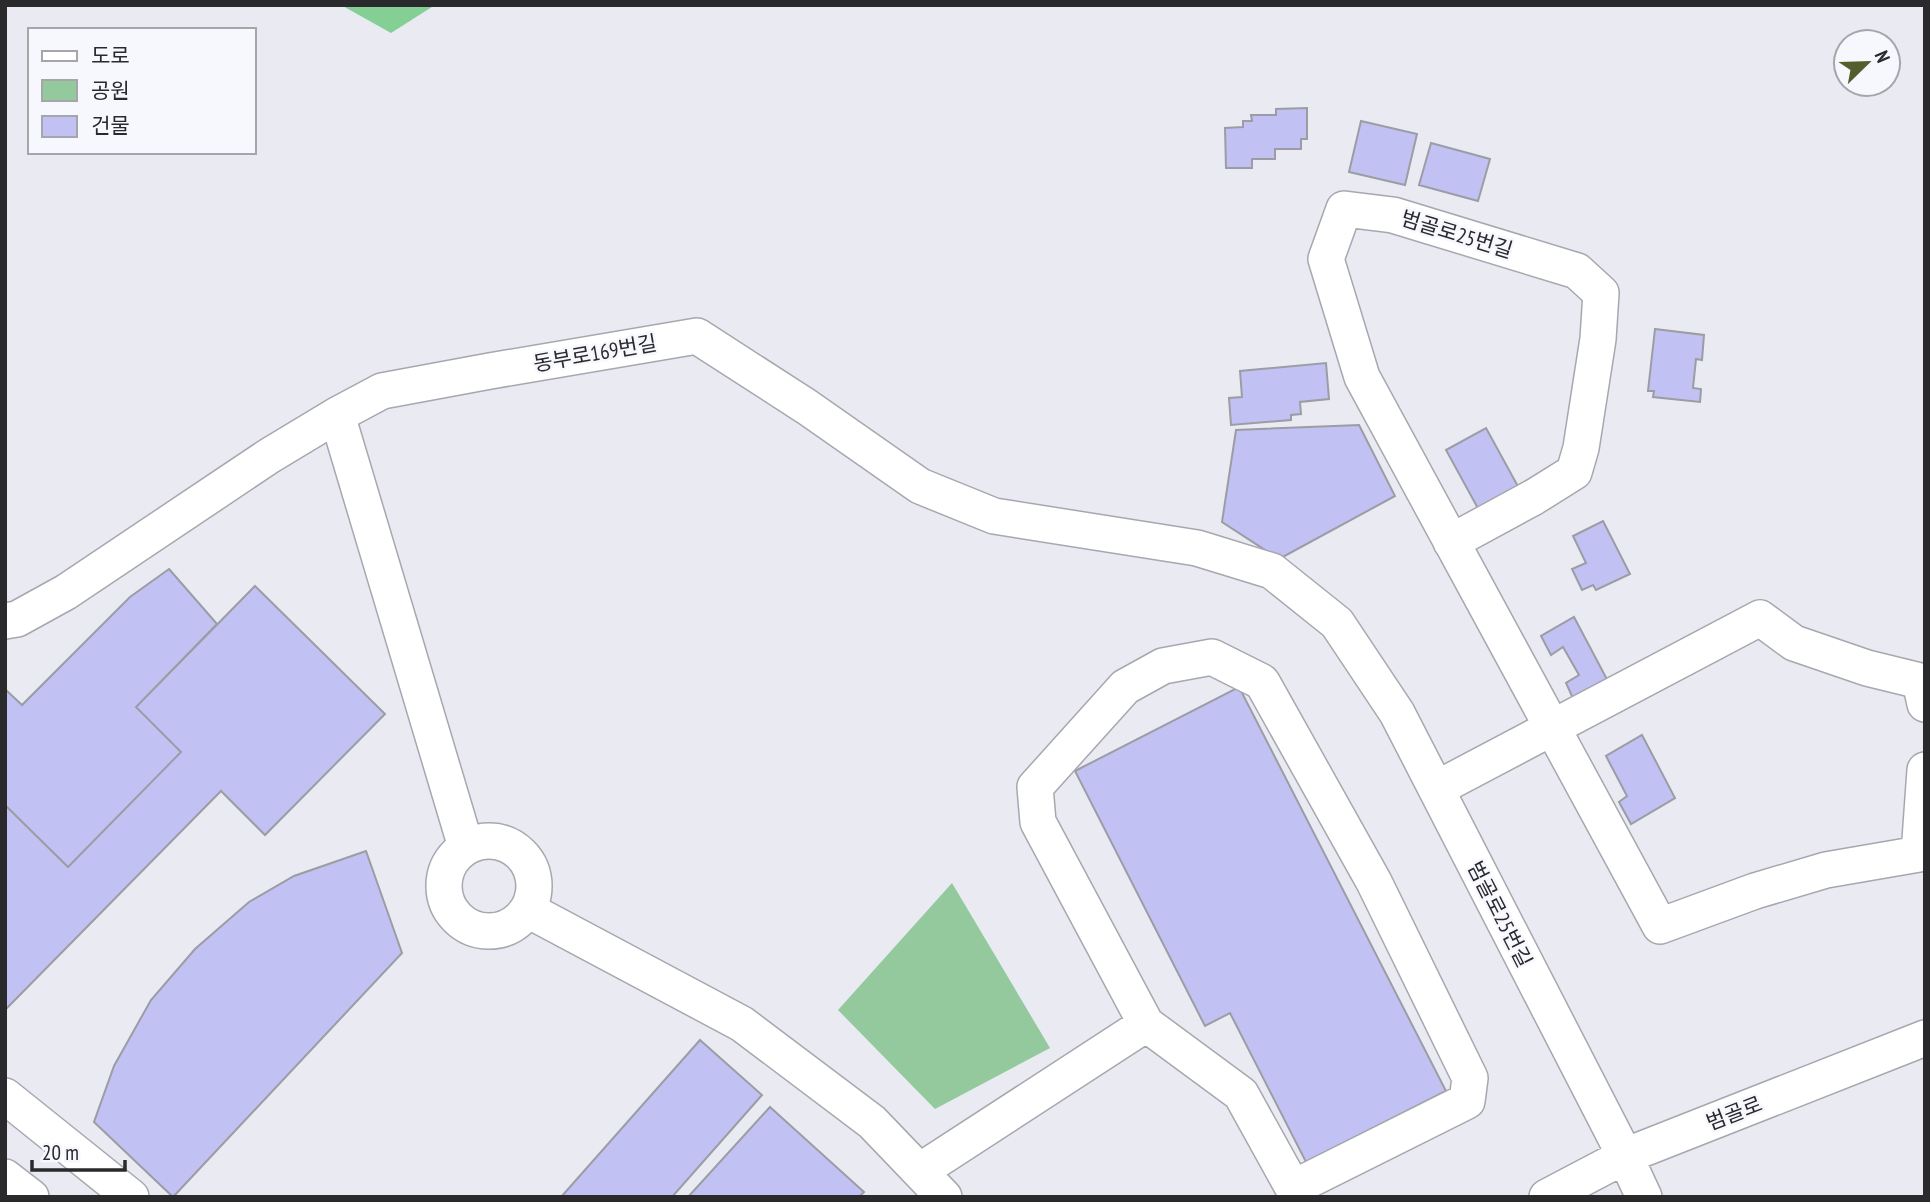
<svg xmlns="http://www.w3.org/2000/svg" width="1930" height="1202" viewBox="0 0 1930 1202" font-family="'PT Sans Narrow','Noto Sans KR',sans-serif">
<rect width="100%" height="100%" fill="#e9eaf2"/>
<path fill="#93c99d" d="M 952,883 L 1050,1048 L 935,1109 L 838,1010 Z"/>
<path fill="#84cf94" d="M 341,5 L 435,5 L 391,33 Z"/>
<path fill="#c1c2f3" stroke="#9c9ca4" stroke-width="2" d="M 1307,108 L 1307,139 L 1301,139 L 1301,149 L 1275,149 L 1275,159 L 1252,159 L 1252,168 L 1226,168 L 1225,128 L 1243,127 L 1243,121 L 1252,121 L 1251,115 L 1276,115 L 1276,109 Z
M 1361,121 L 1417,134 L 1405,185 L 1349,172 Z
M 1431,143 L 1490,159 L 1478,201 L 1419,185 Z
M 1655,329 L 1704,335 L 1702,360 L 1696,359 L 1693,388 L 1701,389 L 1700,402 L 1653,397 L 1654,391 L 1648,391 Z
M 1326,363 L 1329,399 L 1300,402 L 1301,414 L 1291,415 L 1291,420 L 1231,425 L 1229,398 L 1242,397 L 1240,371 Z
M 1359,425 L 1395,496 L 1279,559 L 1222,522 L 1236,430 Z
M 1486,428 L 1520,490 L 1480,512 L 1446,450 Z
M 1603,521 L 1630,574 L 1596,590 L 1593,585 L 1582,590 L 1572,569 L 1586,563 L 1573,536 Z
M 169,569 L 217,624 L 136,707 L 181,752 L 68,867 L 5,805 L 5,689 L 22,705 L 130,597 Z
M 255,586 L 385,714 L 265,835 L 221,791 L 5,1010 L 5,805 L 68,867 L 181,752 L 136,707 Z
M 1574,617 L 1610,685 L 1575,703 L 1566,683 L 1579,675 L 1563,647 L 1551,655 L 1541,636 Z
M 1239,687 L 1446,1091 L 1306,1162 L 1230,1013 L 1205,1026 L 1075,771 Z
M 1642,735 L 1675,798 L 1631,824 L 1619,802 L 1627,796 L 1606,756 Z
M 366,851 L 402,953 L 173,1197 L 94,1122 L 114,1066 L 151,1000 L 195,949 L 249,902 L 294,876 Z
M 700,1040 L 762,1095 L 672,1197 L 561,1197 Z
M 770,1107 L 864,1192 L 859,1197 L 688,1197 Z"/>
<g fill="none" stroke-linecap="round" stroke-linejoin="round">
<g stroke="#a7a7af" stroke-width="38">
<path id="minor" d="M 337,415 L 466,847
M 1451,542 L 1534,497 L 1574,472 L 1581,448 L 1598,339 L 1601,293 L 1577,271 L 1393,215 L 1344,209 L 1326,259 L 1362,377 L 1660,926 L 1755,891 L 1826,870 L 1919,854 L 1925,770
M 5,621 L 17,619 L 66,592 L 269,456 L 337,415 L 382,391 L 490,371 L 697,336 L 807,407 L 920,486 L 994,516 L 1197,548 L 1272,571 L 1337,623 L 1397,713 L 1625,1156 L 1644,1197
M 1436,789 L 1760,618 L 1794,643 L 1867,668 L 1920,681 L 1925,704
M444 886a45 45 0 1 1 90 0a45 45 0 1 1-90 0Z
M 528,910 L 742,1024 L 872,1122 L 944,1197
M 1146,1024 L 1038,822 L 1035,787 L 1125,687 L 1163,666 L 1212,657 L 1262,682 L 1374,882 L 1470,1078 L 1467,1101 L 1293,1188
M 5,1096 L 131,1197
M 920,1171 L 1146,1024 L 1241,1094 L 1298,1197
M 5,1177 L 31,1197
M 1547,1197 L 1625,1156 L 1925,1038"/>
</g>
<use href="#minor" stroke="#fff" stroke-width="35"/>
</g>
<g text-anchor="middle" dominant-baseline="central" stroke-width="5" stroke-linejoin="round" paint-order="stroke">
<g font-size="21" fill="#2a2a2d" stroke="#f7f7fe">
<text transform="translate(1457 234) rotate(17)">범골로25번길</text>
<text transform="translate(595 353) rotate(-10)">동부로169번길</text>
<text transform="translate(1500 914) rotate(63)">범골로25번길</text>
<text transform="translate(1734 1113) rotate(-21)">범골로</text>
</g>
</g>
<rect width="1930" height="1202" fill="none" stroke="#2a2a2d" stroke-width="14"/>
<rect x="28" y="28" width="228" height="126" fill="#f7f7fe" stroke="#a5a5aa" stroke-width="2"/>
<rect x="42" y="51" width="35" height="10" fill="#ffffff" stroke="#a5a5aa" stroke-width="2"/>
<text x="91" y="63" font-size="21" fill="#2a2a2d">도로</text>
<rect x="42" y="80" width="35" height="21" fill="#93c99d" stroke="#a5a5aa" stroke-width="2"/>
<text x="91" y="98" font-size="21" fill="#2a2a2d">공원</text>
<rect x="42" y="116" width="35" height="21" fill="#c1c2f3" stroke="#a5a5aa" stroke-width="2"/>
<text x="91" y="133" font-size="21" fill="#2a2a2d">건물</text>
<g transform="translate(1867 63) rotate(67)"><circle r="33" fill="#f7f7fe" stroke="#a5a5aa" stroke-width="2"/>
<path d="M0-5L12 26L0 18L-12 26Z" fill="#565d2c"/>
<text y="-10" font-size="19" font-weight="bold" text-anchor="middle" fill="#2a2a2d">N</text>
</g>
<path d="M32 1160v10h93v-10" fill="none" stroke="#2a2a2d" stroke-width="3.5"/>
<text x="42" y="1160" font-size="21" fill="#2a2a2d" stroke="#f7f7fe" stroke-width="5" paint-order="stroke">20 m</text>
</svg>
